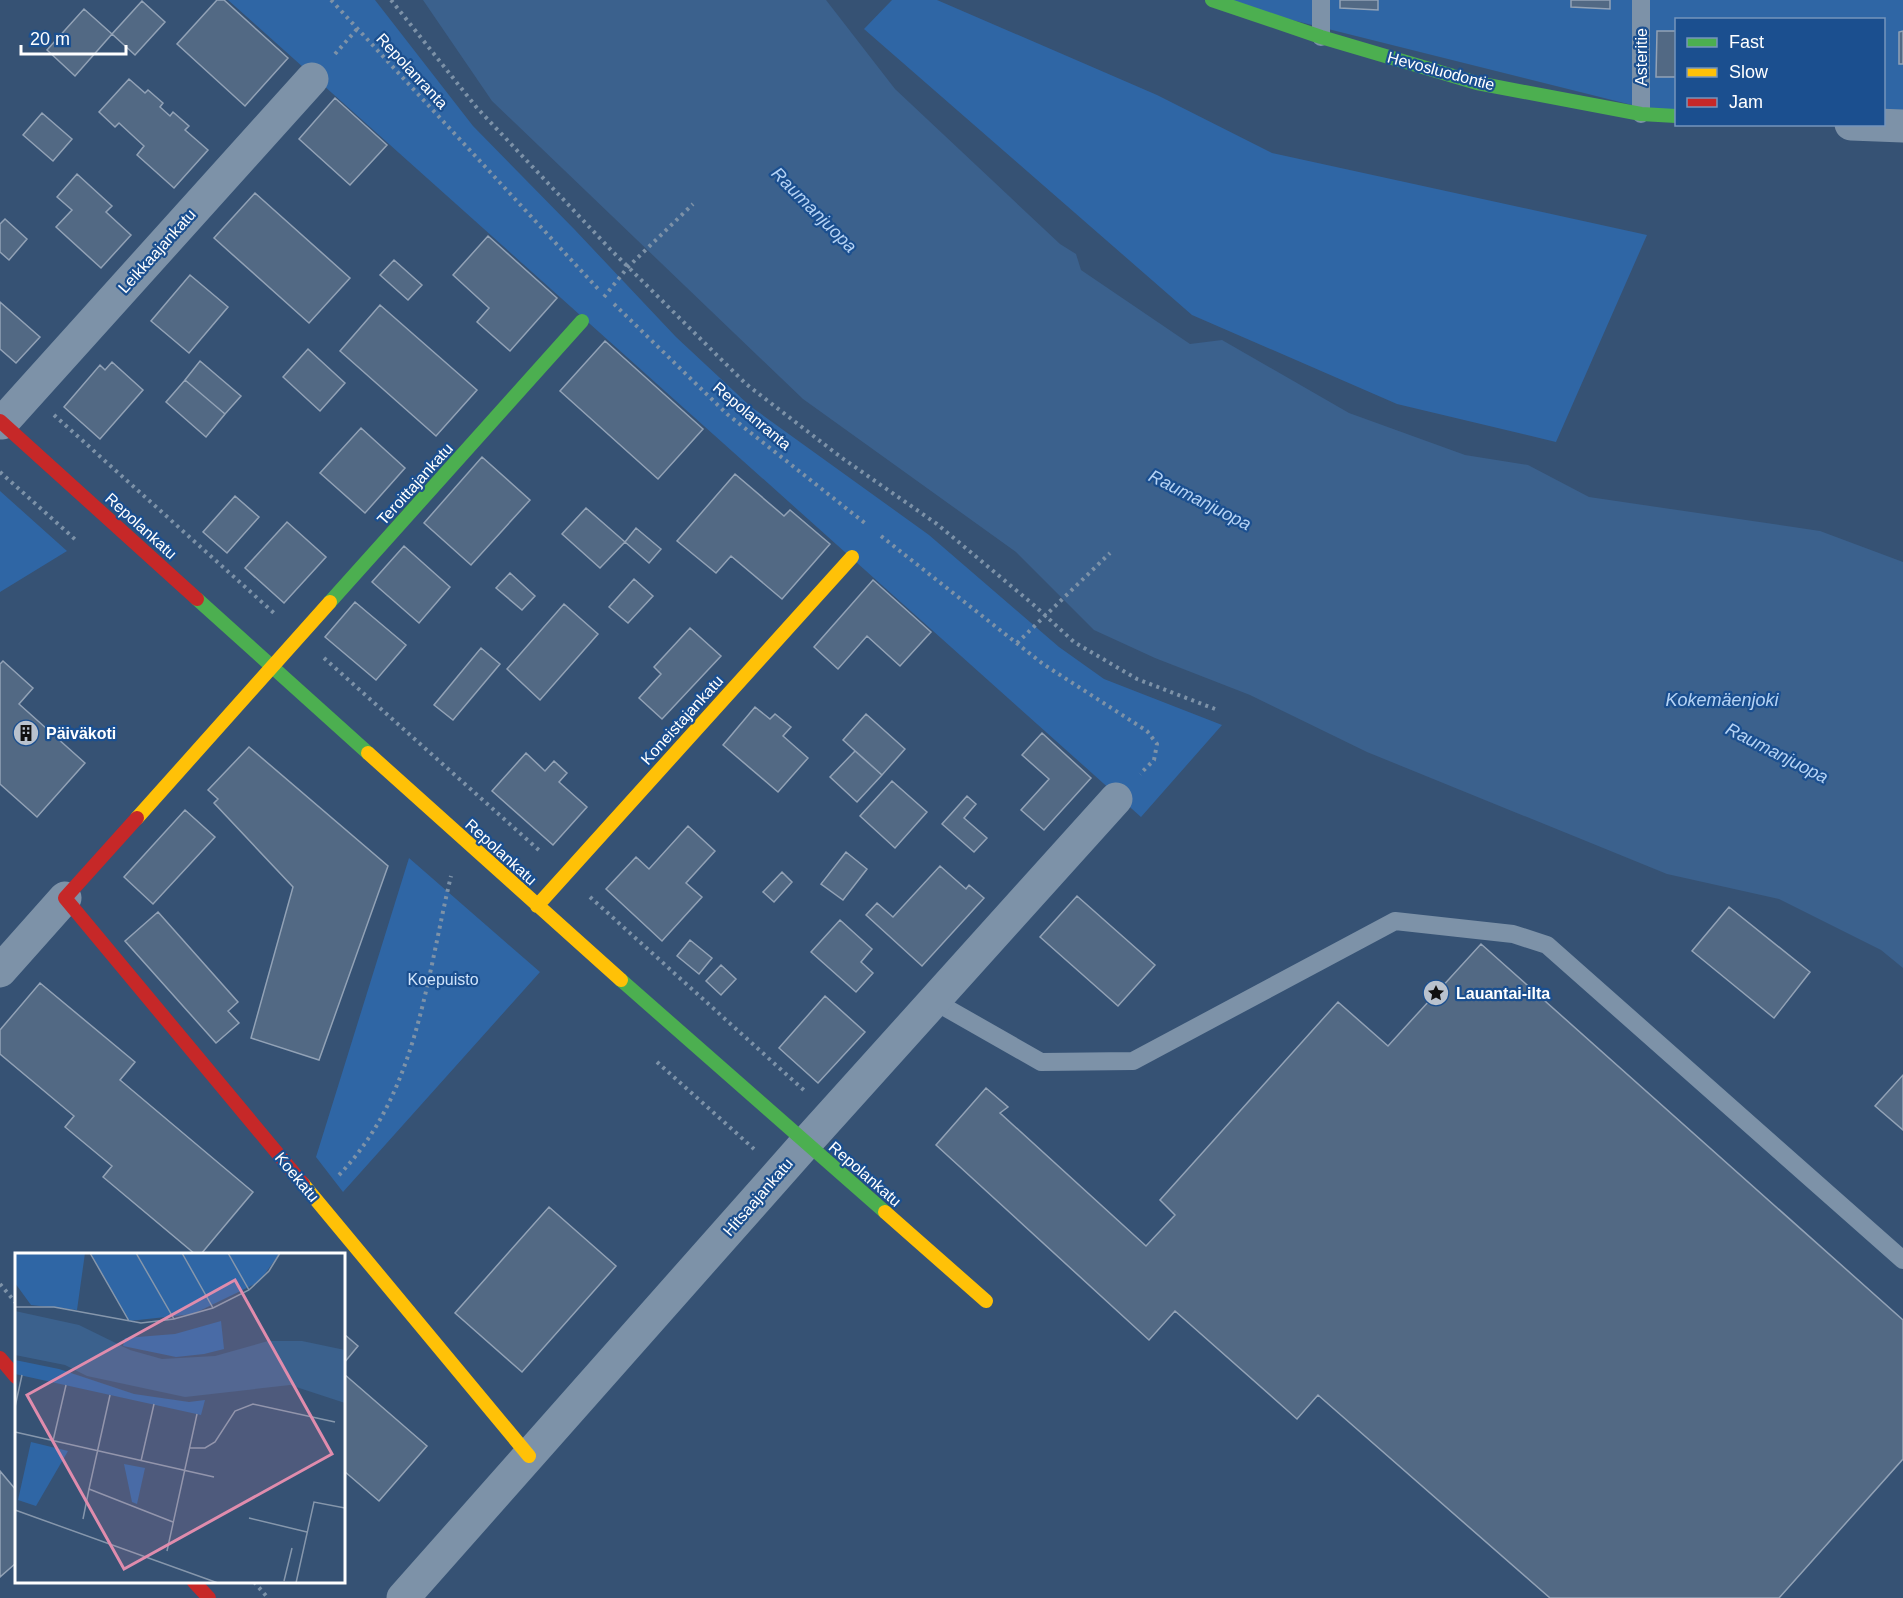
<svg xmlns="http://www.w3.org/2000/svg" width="1903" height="1598" viewBox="0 0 1903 1598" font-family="Helvetica,sans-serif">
<rect width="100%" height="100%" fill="#365274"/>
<path fill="#2f66a5" d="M 228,0 L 375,0 L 473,126 L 575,230 L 676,337 L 750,406 L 929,535 L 1059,647 L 1104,679 L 1222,725 L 1141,817 Z
M 892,0 L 937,0 L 1157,95 L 1272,153 L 1647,235 L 1556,442 L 1397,404 L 1192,315 L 864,29 Z
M 1212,0 L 1903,0 L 1903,126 L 1884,124 L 1884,20 L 1676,20 L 1676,116 Z
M 0,491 L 67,551 L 0,592 Z
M 409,858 L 540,972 L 343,1192 L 316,1157 Z"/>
<path fill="#3b618d" d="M 423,0 L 826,0 L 895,89 L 1060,244 L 1076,254 L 1081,270 L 1190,344 L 1222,340 L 1349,413 L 1465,455 L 1528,465 L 1589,497 L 1820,531 L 1903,562 L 1903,968 L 1881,950 L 1779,899 L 1667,874 L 1367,752 L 1250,695 L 1155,658 L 1094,630 L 1016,552 L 803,399 L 492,101 Z"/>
<path fill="#526984" stroke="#92a2b6" stroke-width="1.5" d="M 217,0 L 224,0 L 288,58 L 245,106 L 177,44 Z
M 1340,0 L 1378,0 L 1378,10 L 1340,8 Z
M 1571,0 L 1610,0 L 1610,9 L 1571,7 Z
M 142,1 L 165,22 L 135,55 L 112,34 Z
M 84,9 L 112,34 L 75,76 L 47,50 Z
M 1657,31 L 1676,31 L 1676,77 L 1656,77 Z
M 1903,31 L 1903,64 L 1899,64 L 1899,32 Z
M 129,79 L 145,93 L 148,90 L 163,103 L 160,107 L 170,116 L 173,112 L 189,126 L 185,130 L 208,150 L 174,188 L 137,155 L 144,146 L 119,123 L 115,127 L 99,112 Z
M 335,98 L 387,145 L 350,185 L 299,139 Z
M 42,113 L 72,139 L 53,161 L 23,135 Z
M 77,174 L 112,206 L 106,212 L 131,235 L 101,268 L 56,227 L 72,210 L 57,197 Z
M 255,193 L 350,278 L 309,323 L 214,238 Z
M 5,219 L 27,239 L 9,260 L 0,252 L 0,224 Z
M 488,236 L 557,298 L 510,351 L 477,322 L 489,308 L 453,275 Z
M 394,260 L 422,285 L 408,300 L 380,275 Z
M 190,275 L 228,307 L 189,353 L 151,321 Z
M 0,302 L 40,337 L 16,363 L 0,349 Z
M 380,305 L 477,390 L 436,436 L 340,351 Z
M 605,341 L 703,429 L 658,479 L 560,391 Z
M 308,349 L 345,383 L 320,411 L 283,377 Z
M 200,361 L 241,396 L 225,414 L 185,380 Z
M 112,362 L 143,390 L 100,439 L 64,407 L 100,365 L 105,370 Z
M 185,380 L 225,414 L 206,437 L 166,402 Z
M 361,428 L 405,468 L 365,513 L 320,473 Z
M 482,457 L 530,500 L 471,565 L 424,523 Z
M 735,474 L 784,516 L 790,510 L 830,544 L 782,599 L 731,556 L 716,573 L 677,541 Z
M 235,496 L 259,517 L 227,553 L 203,532 Z
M 586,508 L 625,542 L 600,568 L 562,534 Z
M 287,522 L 326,557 L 284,603 L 245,568 Z
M 636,528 L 661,549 L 649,563 L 625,542 Z
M 404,546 L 450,587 L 419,623 L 372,582 Z
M 510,573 L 535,596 L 522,610 L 496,588 Z
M 634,579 L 653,596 L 628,623 L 609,607 Z
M 873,580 L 931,632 L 900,666 L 867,636 L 838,669 L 814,647 Z
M 355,602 L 406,645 L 376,680 L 325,637 Z
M 564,604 L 598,634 L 540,700 L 507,669 Z
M 690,628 L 721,656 L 662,719 L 639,698 L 661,674 L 654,667 Z
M 481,648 L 500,664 L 453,720 L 434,705 Z
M 3,661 L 33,688 L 19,704 L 85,763 L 37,817 L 0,784 L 0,664 Z
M 755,707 L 770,719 L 775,714 L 791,727 L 783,736 L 808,758 L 778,792 L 723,745 Z
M 866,714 L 905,749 L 882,775 L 843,740 Z
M 1042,733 L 1091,778 L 1044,830 L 1021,810 L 1049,779 L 1022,755 Z
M 249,747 L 388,866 L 319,1060 L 251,1038 L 293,887 L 214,803 L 218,799 L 208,790 Z
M 855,751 L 882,775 L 857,802 L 830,777 Z
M 526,753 L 545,771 L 554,761 L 567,773 L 559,782 L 587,807 L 553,845 L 492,791 Z
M 892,781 L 927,812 L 895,848 L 860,816 Z
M 967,796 L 976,804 L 964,818 L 987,838 L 974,852 L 942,824 Z
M 185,810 L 215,837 L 153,904 L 124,877 Z
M 688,826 L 715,851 L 686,883 L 702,897 L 662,941 L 606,889 L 636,857 L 649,869 Z
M 846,852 L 867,869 L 843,900 L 821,884 Z
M 940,866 L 966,889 L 969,885 L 984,898 L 922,966 L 866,915 L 877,903 L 893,917 Z
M 782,872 L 792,882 L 774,902 L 763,892 Z
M 1077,896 L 1155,965 L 1118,1006 L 1040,937 Z
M 1729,907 L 1810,972 L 1774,1018 L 1692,951 Z
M 158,912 L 238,1002 L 228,1011 L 239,1023 L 216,1043 L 125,941 Z
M 840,920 L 872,949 L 861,962 L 873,973 L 856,992 L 811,952 Z
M 690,940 L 712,958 L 699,974 L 677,956 Z
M 1481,944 L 1903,1320 L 1903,1459 L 1779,1598 L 1550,1598 L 1318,1395 L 1297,1419 L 1175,1311 L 1149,1340 L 936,1145 L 986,1088 L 1008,1107 L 1000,1113 L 1146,1246 L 1175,1215 L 1160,1200 L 1338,1002 L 1388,1046 Z
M 721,965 L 736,979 L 721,995 L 706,981 Z
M 40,983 L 135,1062 L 120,1080 L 253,1192 L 201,1254 L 195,1254 L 103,1177 L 112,1166 L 65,1127 L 74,1116 L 0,1054 L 0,1030 Z
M 825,996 L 865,1032 L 818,1083 L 779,1048 Z
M 1903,1075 L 1903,1130 L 1875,1106 Z
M 549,1207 L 616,1266 L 522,1372 L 455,1313 Z
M 344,1334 L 358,1346 L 344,1363 Z
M 344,1374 L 427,1446 L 379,1501 L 344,1471 Z
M 0,1471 L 16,1490 L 16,1563 L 0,1577 Z"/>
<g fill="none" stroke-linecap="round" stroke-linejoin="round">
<path stroke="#7d92a8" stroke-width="4" stroke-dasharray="3 4.5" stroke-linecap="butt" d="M 331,0 L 600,291
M 391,0 L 477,108 L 612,251 L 746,384 L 842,458 L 937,524 L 1035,606 L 1074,642 L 1137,679 L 1215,709
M 335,54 L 357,29
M 604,297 L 628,267 L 693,204
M 614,304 L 727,414 L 866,524
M 54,415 L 274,613
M 0,472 L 78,542
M 881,536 L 1043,664 L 1147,731 L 1157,744 L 1154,760 L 1140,774
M 1017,643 L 1110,553
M 324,658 L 540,851
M 590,897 L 807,1093
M 657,1062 L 754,1149
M 339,1175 C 417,1094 426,980 451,876
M 0,1284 L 16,1303
M 254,1582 L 268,1598"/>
<path stroke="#7d92a8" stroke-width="18" d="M 1321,0 L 1321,37
M 1641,0 L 1641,114
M 934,1001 L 1041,1062 L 1133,1061 L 1395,921 L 1513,934 L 1547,945 L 1903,1260"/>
<path stroke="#7d92a8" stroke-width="33" d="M 1851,124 L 1903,126
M 2,423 L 312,79
M 0,971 L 65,898
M 403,1598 L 805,1144 L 1116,799"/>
<path stroke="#4caf50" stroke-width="14" d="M 1212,0 L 1321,37 L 1477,83 L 1641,114 L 1676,116
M 197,599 L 368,753
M 330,602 L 582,321
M 621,980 L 885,1212"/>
<path stroke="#ffc107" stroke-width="14" d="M 368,753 L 621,980
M 137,818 L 330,602
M 537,906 L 852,557
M 303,1184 L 529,1456
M 885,1212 L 986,1301"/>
<path stroke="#c62828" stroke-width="14" d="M 0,421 L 197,599
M 137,818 L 65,898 L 303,1184
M 0,1358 L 16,1377
M 194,1582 L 209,1598"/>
</g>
<defs>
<g id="building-disc" transform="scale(1.35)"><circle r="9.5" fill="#b9c2ce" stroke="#1b4f8f"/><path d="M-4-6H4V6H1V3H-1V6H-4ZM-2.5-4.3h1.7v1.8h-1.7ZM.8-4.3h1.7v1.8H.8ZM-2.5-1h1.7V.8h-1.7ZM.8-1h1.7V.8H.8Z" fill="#111"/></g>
<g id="sight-disc" transform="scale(1.35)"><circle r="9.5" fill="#b9c2ce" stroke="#1b4f8f"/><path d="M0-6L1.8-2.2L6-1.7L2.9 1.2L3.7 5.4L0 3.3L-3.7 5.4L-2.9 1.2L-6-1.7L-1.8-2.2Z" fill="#111"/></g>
</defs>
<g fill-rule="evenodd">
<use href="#building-disc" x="26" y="733"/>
<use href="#sight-disc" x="1436" y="993"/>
</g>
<g text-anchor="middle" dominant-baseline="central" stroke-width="4.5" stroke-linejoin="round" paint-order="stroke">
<g font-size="16" fill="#fff" stroke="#1b4f8f">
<text transform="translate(1641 57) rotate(-90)">Asteritie</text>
<text transform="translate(412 71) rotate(47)">Repolanranta</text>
<text transform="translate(1441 71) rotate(15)">Hevosluodontie</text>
<text transform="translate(157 251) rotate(-48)">Leikkaajankatu</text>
<text transform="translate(752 416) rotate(40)">Repolanranta</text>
<text transform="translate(415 484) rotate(-48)">Teroittajankatu</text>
<text transform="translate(141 526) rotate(42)">Repolankatu</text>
<text transform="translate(682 720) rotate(-48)">Koneistajankatu</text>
<text transform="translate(501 852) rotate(42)">Repolankatu</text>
<text transform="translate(865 1174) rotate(41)">Repolankatu</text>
<text transform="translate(297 1177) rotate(50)">Koekatu</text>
<text transform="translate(758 1197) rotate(-49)">Hitsaajankatu</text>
</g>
<g font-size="16" font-weight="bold" fill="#fff" stroke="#1b4f8f" text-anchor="start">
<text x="46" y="733">Päiväkoti</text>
<text x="1456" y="993">Lauantai-ilta</text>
</g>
<g font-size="16" fill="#cfe3fa" stroke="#1b4f8f">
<text x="443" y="979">Koepuisto</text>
</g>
<g font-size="18" font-style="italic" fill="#b5d3f5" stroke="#1b4f8f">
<text transform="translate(814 210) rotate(45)">Raumanjuopa</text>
<text transform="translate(1200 500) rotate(27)">Raumanjuopa</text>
<text x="1722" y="700">Kokemäenjoki</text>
<text transform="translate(1777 753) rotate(27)">Raumanjuopa</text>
</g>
</g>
<g transform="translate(15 1253)">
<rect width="330" height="330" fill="#365274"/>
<path d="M 0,0 L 70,0 L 62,57 L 16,52 L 0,30 ZM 75,0 L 265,0 L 244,29 L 178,61 L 114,68 ZM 206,68 L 209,96 L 189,101 L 161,104 L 108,93 L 110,85 L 160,81 ZM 0,107 L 44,116 L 119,141 L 174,149 L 190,147 L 186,162 L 0,121 ZM 16,189 L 53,198 L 21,253 L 3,247 ZM 109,211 L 130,215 L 122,251 L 117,249 Z" fill="#2f66a5"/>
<path d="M 0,58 L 64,72 L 115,97 L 147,106 L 200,103 L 253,88 L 287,88 L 330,97 L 330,150 L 275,132 L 170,144 L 72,123 L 50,112 L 0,102 Z" fill="#3b618d"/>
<path fill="none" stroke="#8697ac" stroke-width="1.5" d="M 75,0 L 114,68M 121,0 L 159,66M 167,0 L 198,55M 213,0 L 234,37M 0,54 L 39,54 L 126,70 L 159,66 L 198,55 L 234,37 L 254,18 L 265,0M 95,142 L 74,236 L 158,269M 0,154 L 7,122M 0,179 L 199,224M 38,188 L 51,132M 175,195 L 190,195 L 200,189 L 220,158 L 238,151 L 320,169M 126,208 L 139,151M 0,257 L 203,330M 234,265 L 292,279M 68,266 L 74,236M 152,298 L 182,161M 269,328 L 277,295M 281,330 L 299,249 L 330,255"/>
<path fill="#e08cad" fill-opacity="0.15" stroke="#e08cad" stroke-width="3" d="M 220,27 L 317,201 L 109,316 L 12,142 Z"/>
<rect width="330" height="330" fill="none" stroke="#fff" stroke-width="3"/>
</g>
<rect x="1675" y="18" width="210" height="108" fill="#1b4f8f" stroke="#7695bc" stroke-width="1.5"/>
<rect x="1687" y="38" width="30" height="9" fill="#4caf50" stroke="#7695bc" stroke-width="1.5"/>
<text x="1729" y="48" font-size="18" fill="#ffffff">Fast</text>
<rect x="1687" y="68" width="30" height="9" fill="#ffc107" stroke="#7695bc" stroke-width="1.5"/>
<text x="1729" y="78" font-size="18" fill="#ffffff">Slow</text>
<rect x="1687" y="98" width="30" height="9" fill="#c62828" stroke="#7695bc" stroke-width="1.5"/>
<text x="1729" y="108" font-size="18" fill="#ffffff">Jam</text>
<path d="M21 45v9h105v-9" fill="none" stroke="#ffffff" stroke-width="3"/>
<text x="30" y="45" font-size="18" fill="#ffffff" stroke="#1b4f8f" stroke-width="4.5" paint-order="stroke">20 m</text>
</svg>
